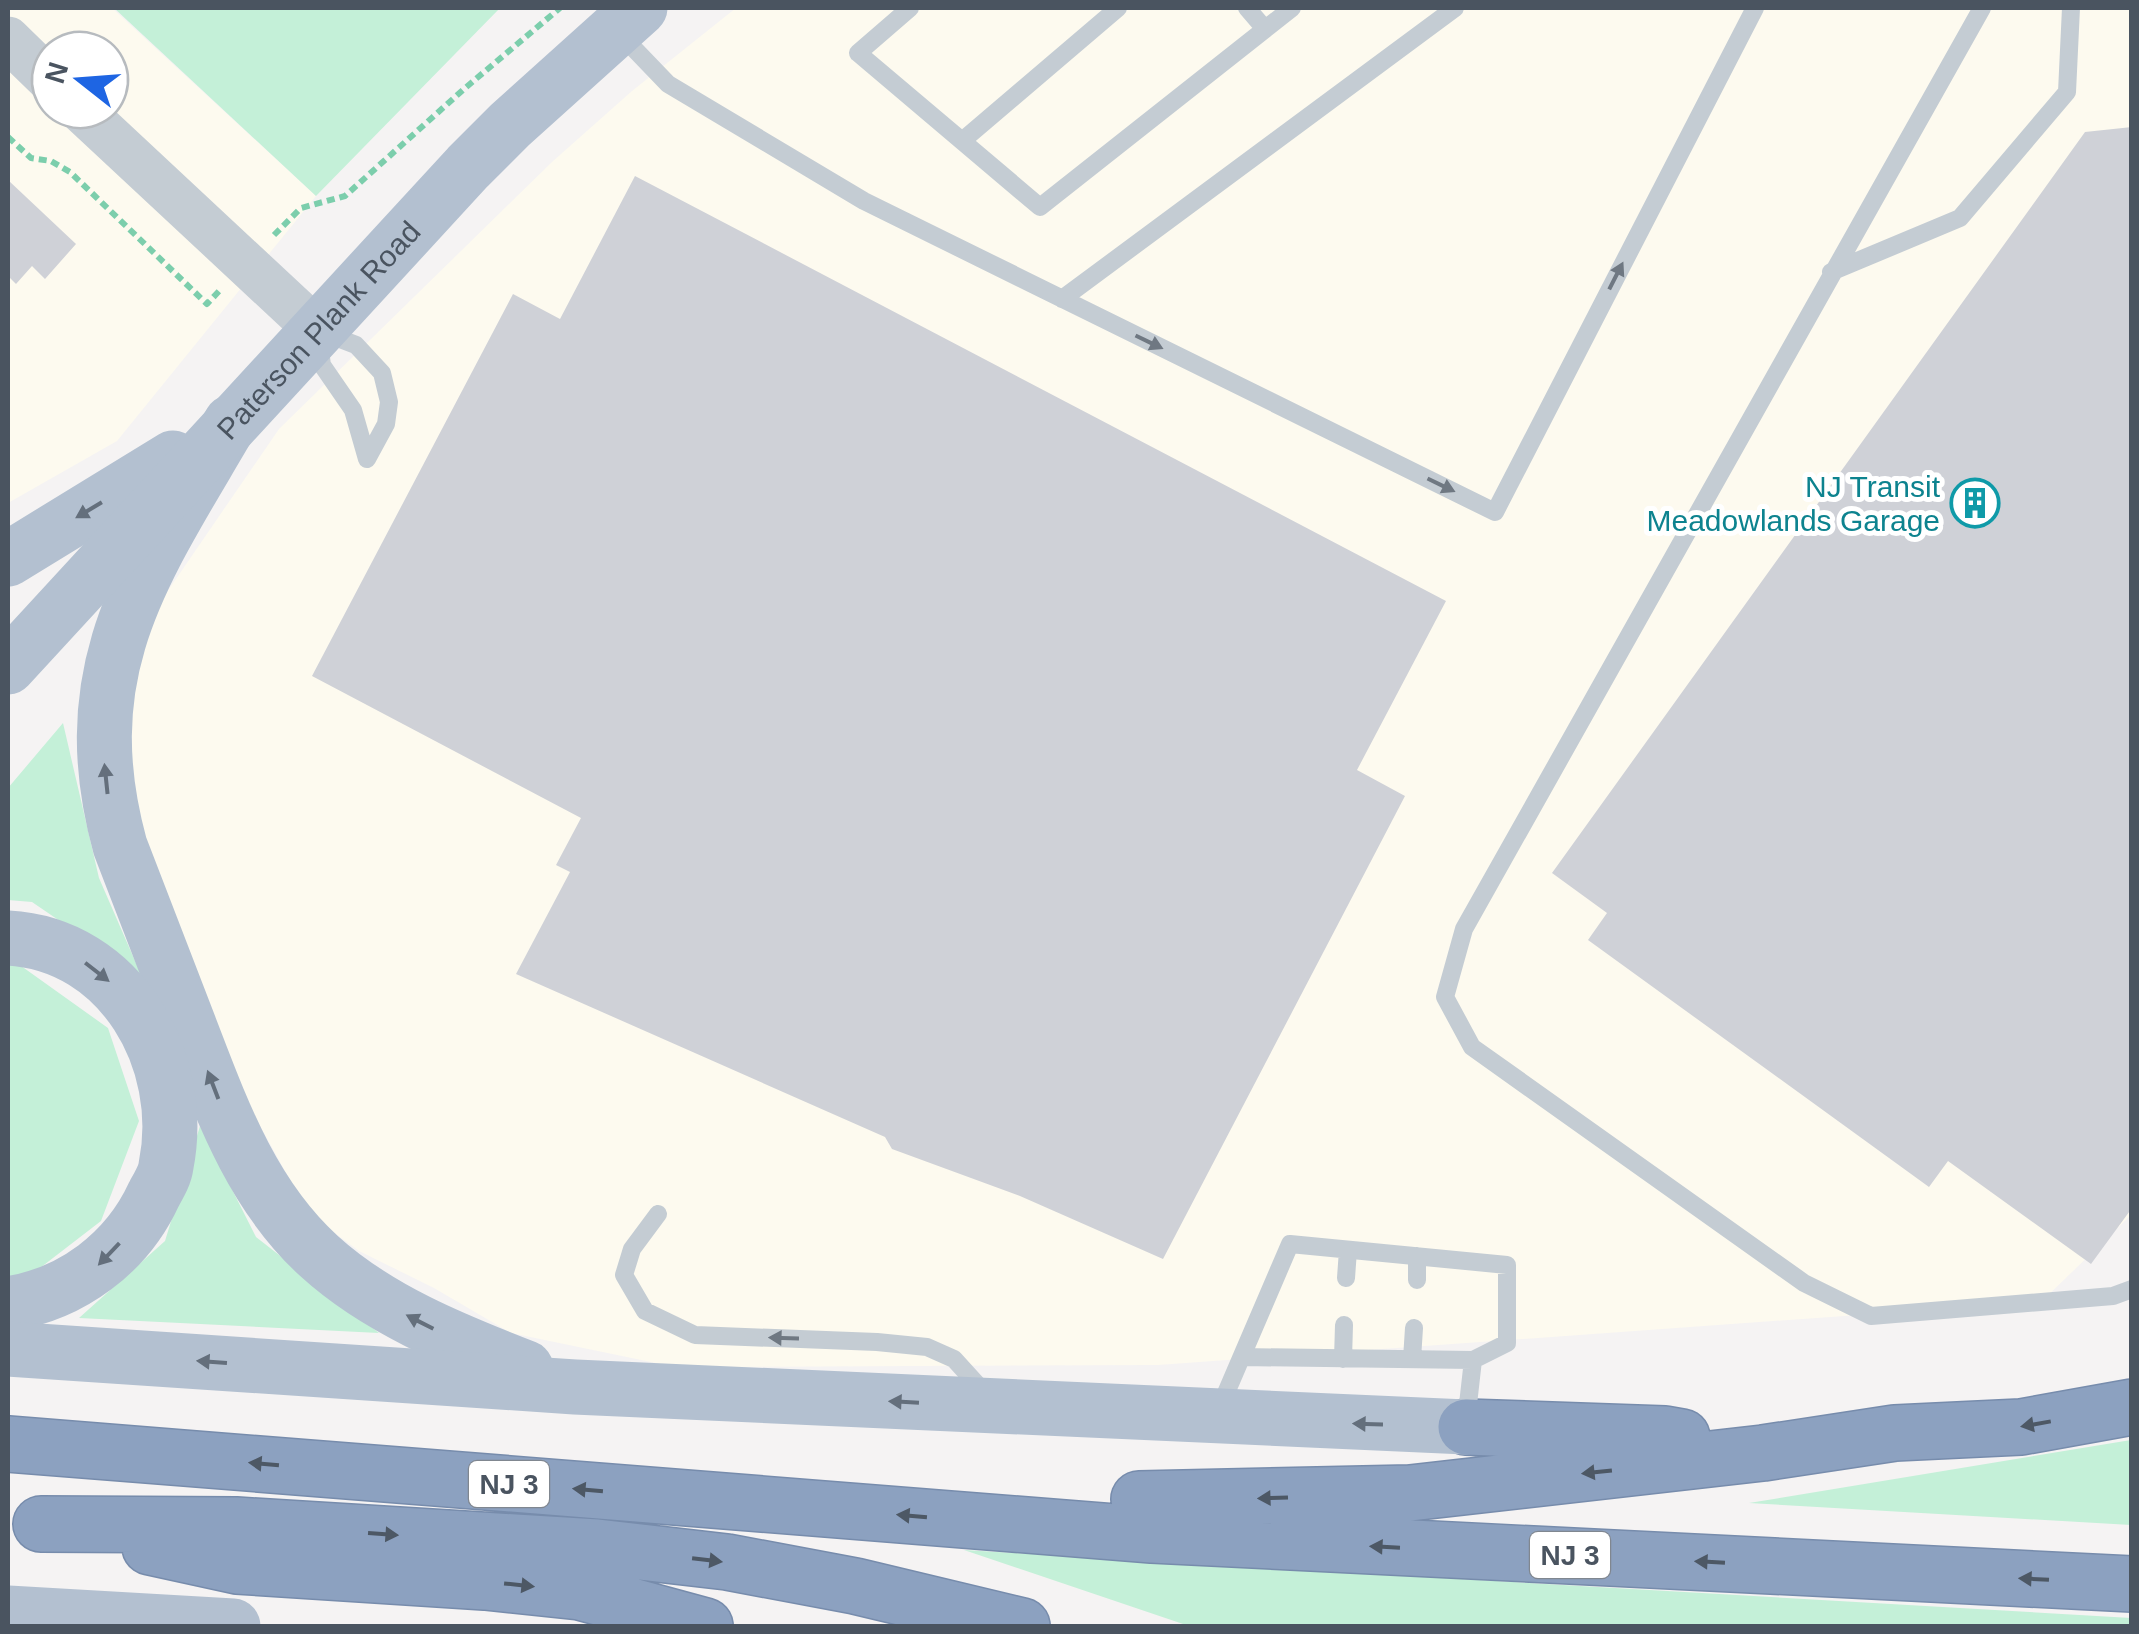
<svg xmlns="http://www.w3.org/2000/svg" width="2139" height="1634" viewBox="0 0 2139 1634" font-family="Arial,sans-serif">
<rect width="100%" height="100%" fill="#f5f3f3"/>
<path fill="#fdfaef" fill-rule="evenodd" d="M 8,8 L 112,8 L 316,196 L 117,441 L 8,503 ZM 50,50 L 110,50 L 110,110 L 50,110 Z
M 736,8 L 2131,8 L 2131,1215 L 2041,1302 L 1158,1365 L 675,1367 L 511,1333 L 434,1288 L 359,1251 L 320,1222 L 291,1182 L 253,1113 L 144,848 L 131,784 L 132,721 L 135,678 L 156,608 L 279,429 L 552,162 L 632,91 Z"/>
<path fill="#c4f0d8" d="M 114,8 L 500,8 L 316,196 Z
M 63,723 L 99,878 L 142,977 L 32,902 L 8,900 L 8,788 Z
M 8,963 L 17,963 L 108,1028 L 139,1121 L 101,1221 L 27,1278 L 8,1279 Z
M 200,1126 L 256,1237 L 379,1333 L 79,1318 L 165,1241 Z
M 2131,1440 L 2131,1525 L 1749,1503 Z
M 964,1550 L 2131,1618 L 2131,1626 L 1189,1626 Z"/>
<path fill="#cfd1d7" d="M 2132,127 L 2132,1208 L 2091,1264 L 1948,1161 L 1929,1187 L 1588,940 L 1607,913 L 1552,873 L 2085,132 Z
M 635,176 L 1446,601 L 1357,770 L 1405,796 L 1163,1259 L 1020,1196 L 892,1149 L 885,1137 L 516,974 L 570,872 L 556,865 L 581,818 L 312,676 L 513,294 L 560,319 Z
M 8,180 L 76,244 L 45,279 L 32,266 L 16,284 L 8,276 Z"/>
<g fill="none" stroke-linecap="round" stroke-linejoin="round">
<g stroke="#778cac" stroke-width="58">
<path id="motorway" d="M 1466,1427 L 1665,1434 L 1682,1437
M 8,1444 L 1152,1535 L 2132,1584
M 1139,1499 L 1410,1493 L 1763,1453 L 1895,1433 L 2021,1427 L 2132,1407
M 41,1524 L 236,1525 L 597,1547 L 727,1562 L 855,1586 L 1022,1626
M 150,1547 L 237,1566 L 485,1582 L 580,1592 L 705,1626"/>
</g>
<path stroke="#7cceac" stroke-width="6" stroke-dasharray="8 5" stroke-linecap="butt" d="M 8,137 L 31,158 L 51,161 L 70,172 L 207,304 L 220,290
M 274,235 L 301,208 L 345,196 L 464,89 L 560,8"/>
<path stroke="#c4ccd3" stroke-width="18" d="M 910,8 L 858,53 L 1040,207 L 1292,8
M 1247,8 L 1265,29
M 1982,8 L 1464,929 L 1445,997 L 1472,1047 L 1804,1283 L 1871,1316 L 2113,1296 L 2132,1289
M 619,33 L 668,84 L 864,201 L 1495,512 L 1755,8
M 962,141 L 1118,8
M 1831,272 L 1960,218 L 2067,92 L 2071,8
M 1062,299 L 1455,8
M 317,330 L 356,345 L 382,373 L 389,402 L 386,424 L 367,459 L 353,410 L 322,365 Z
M 658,1214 L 632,1249 L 624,1275 L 645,1311 L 695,1335 L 877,1342 L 927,1347 L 954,1359 L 984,1392
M 1346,1278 L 1348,1250
M 1417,1280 L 1417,1256
M 1242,1357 L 1473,1360
M 1343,1359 L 1344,1325
M 1412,1359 L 1414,1328
M 1220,1407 L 1290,1244 L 1507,1265 L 1507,1343 L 1473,1360 L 1466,1422"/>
<path stroke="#c4ccd3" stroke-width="45" d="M 8,39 L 50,80
M 81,110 L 317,330"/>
<g stroke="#b3c0d0" stroke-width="55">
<path d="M 231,422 C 145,570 71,667 120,846 C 143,906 166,965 189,1025 C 221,1108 251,1194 319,1256 C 377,1309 454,1340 526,1368"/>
<path d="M 8,559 L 173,458"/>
<path id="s1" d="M 8,667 L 468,167 L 510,125 L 640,8"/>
<path d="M 8,938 C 121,944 187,1061 166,1166 C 165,1175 159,1185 154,1194 C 127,1253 72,1294 8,1304"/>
<path d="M 8,1349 L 575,1387 L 1466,1427"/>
<path d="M 8,1613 L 233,1626"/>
</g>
<use href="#motorway" stroke="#8ca1c0" stroke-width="55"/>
</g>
<defs><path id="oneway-solid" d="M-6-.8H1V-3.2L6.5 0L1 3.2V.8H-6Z" transform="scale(2.5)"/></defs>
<g fill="#6f7882">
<use href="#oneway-solid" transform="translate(1616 276) rotate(-63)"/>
<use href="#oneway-solid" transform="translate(1149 342) rotate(26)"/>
<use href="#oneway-solid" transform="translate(1441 485) rotate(26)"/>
<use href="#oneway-solid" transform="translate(784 1338) rotate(-178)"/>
</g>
<g fill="#646f7c">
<use href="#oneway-solid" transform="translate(89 510) rotate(149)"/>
<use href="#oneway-solid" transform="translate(106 779) rotate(-96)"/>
<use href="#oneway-solid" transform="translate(97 972) rotate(38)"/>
<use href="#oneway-solid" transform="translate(213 1085) rotate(-111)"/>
<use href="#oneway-solid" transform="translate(109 1254) rotate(134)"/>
<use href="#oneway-solid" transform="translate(420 1322) rotate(-153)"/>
<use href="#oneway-solid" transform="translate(212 1362) rotate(-176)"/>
<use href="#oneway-solid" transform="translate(904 1402) rotate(-177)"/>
<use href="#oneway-solid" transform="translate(1368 1424) rotate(-178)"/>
</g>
<g fill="#4d5865">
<use href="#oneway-solid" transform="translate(2036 1424) rotate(170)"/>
<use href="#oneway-solid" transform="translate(264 1464) rotate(-175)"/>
<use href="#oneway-solid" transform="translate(1597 1472) rotate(174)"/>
<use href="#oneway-solid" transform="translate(588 1490) rotate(-175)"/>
<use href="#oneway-solid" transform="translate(1273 1498) rotate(178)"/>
<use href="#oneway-solid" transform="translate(912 1516) rotate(-175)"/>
<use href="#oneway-solid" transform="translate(383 1534) rotate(4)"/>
<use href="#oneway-solid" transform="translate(1385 1547) rotate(-177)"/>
<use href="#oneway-solid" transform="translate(707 1560) rotate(7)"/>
<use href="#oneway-solid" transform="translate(1710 1562) rotate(-177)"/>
<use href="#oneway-solid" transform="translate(2034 1579) rotate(-177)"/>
<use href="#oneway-solid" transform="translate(519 1585) rotate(6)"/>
</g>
<defs>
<g id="building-ring" transform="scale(2.5)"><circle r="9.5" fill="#fff" stroke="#0f9aa8" stroke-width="1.5"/><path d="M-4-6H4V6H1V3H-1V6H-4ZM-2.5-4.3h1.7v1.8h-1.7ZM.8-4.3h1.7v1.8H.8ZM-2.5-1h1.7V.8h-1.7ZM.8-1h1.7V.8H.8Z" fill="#0f9aa8"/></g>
</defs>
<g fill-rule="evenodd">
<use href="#building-ring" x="1975" y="503"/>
</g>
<g text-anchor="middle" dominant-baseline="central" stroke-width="10" stroke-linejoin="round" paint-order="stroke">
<g fill="#fff" stroke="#808790" stroke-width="2.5">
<rect x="469" y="1461" width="80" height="46" rx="8"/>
<rect x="1530" y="1532" width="80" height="46" rx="8"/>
</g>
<g font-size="28" font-weight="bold" fill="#4a5460">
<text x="509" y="1484">NJ 3</text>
<text x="1570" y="1555">NJ 3</text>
</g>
<g font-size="30" fill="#4a5460" stroke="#fff">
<text stroke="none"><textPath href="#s1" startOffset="458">Paterson Plank Road</textPath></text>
</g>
<g font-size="30" fill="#0d838f" stroke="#fff" text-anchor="end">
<text x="1940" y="486">NJ Transit<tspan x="1940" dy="34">Meadowlands Garage</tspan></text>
</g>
</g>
<rect width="2139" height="1634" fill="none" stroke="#4a5460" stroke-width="20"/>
<g transform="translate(80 80) rotate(287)"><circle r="48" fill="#ffffff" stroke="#b7bbbf" stroke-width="2.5"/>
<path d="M0-8L18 38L0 25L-18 38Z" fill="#1e65e3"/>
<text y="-15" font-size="28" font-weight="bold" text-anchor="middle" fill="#4a5460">N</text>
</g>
</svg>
